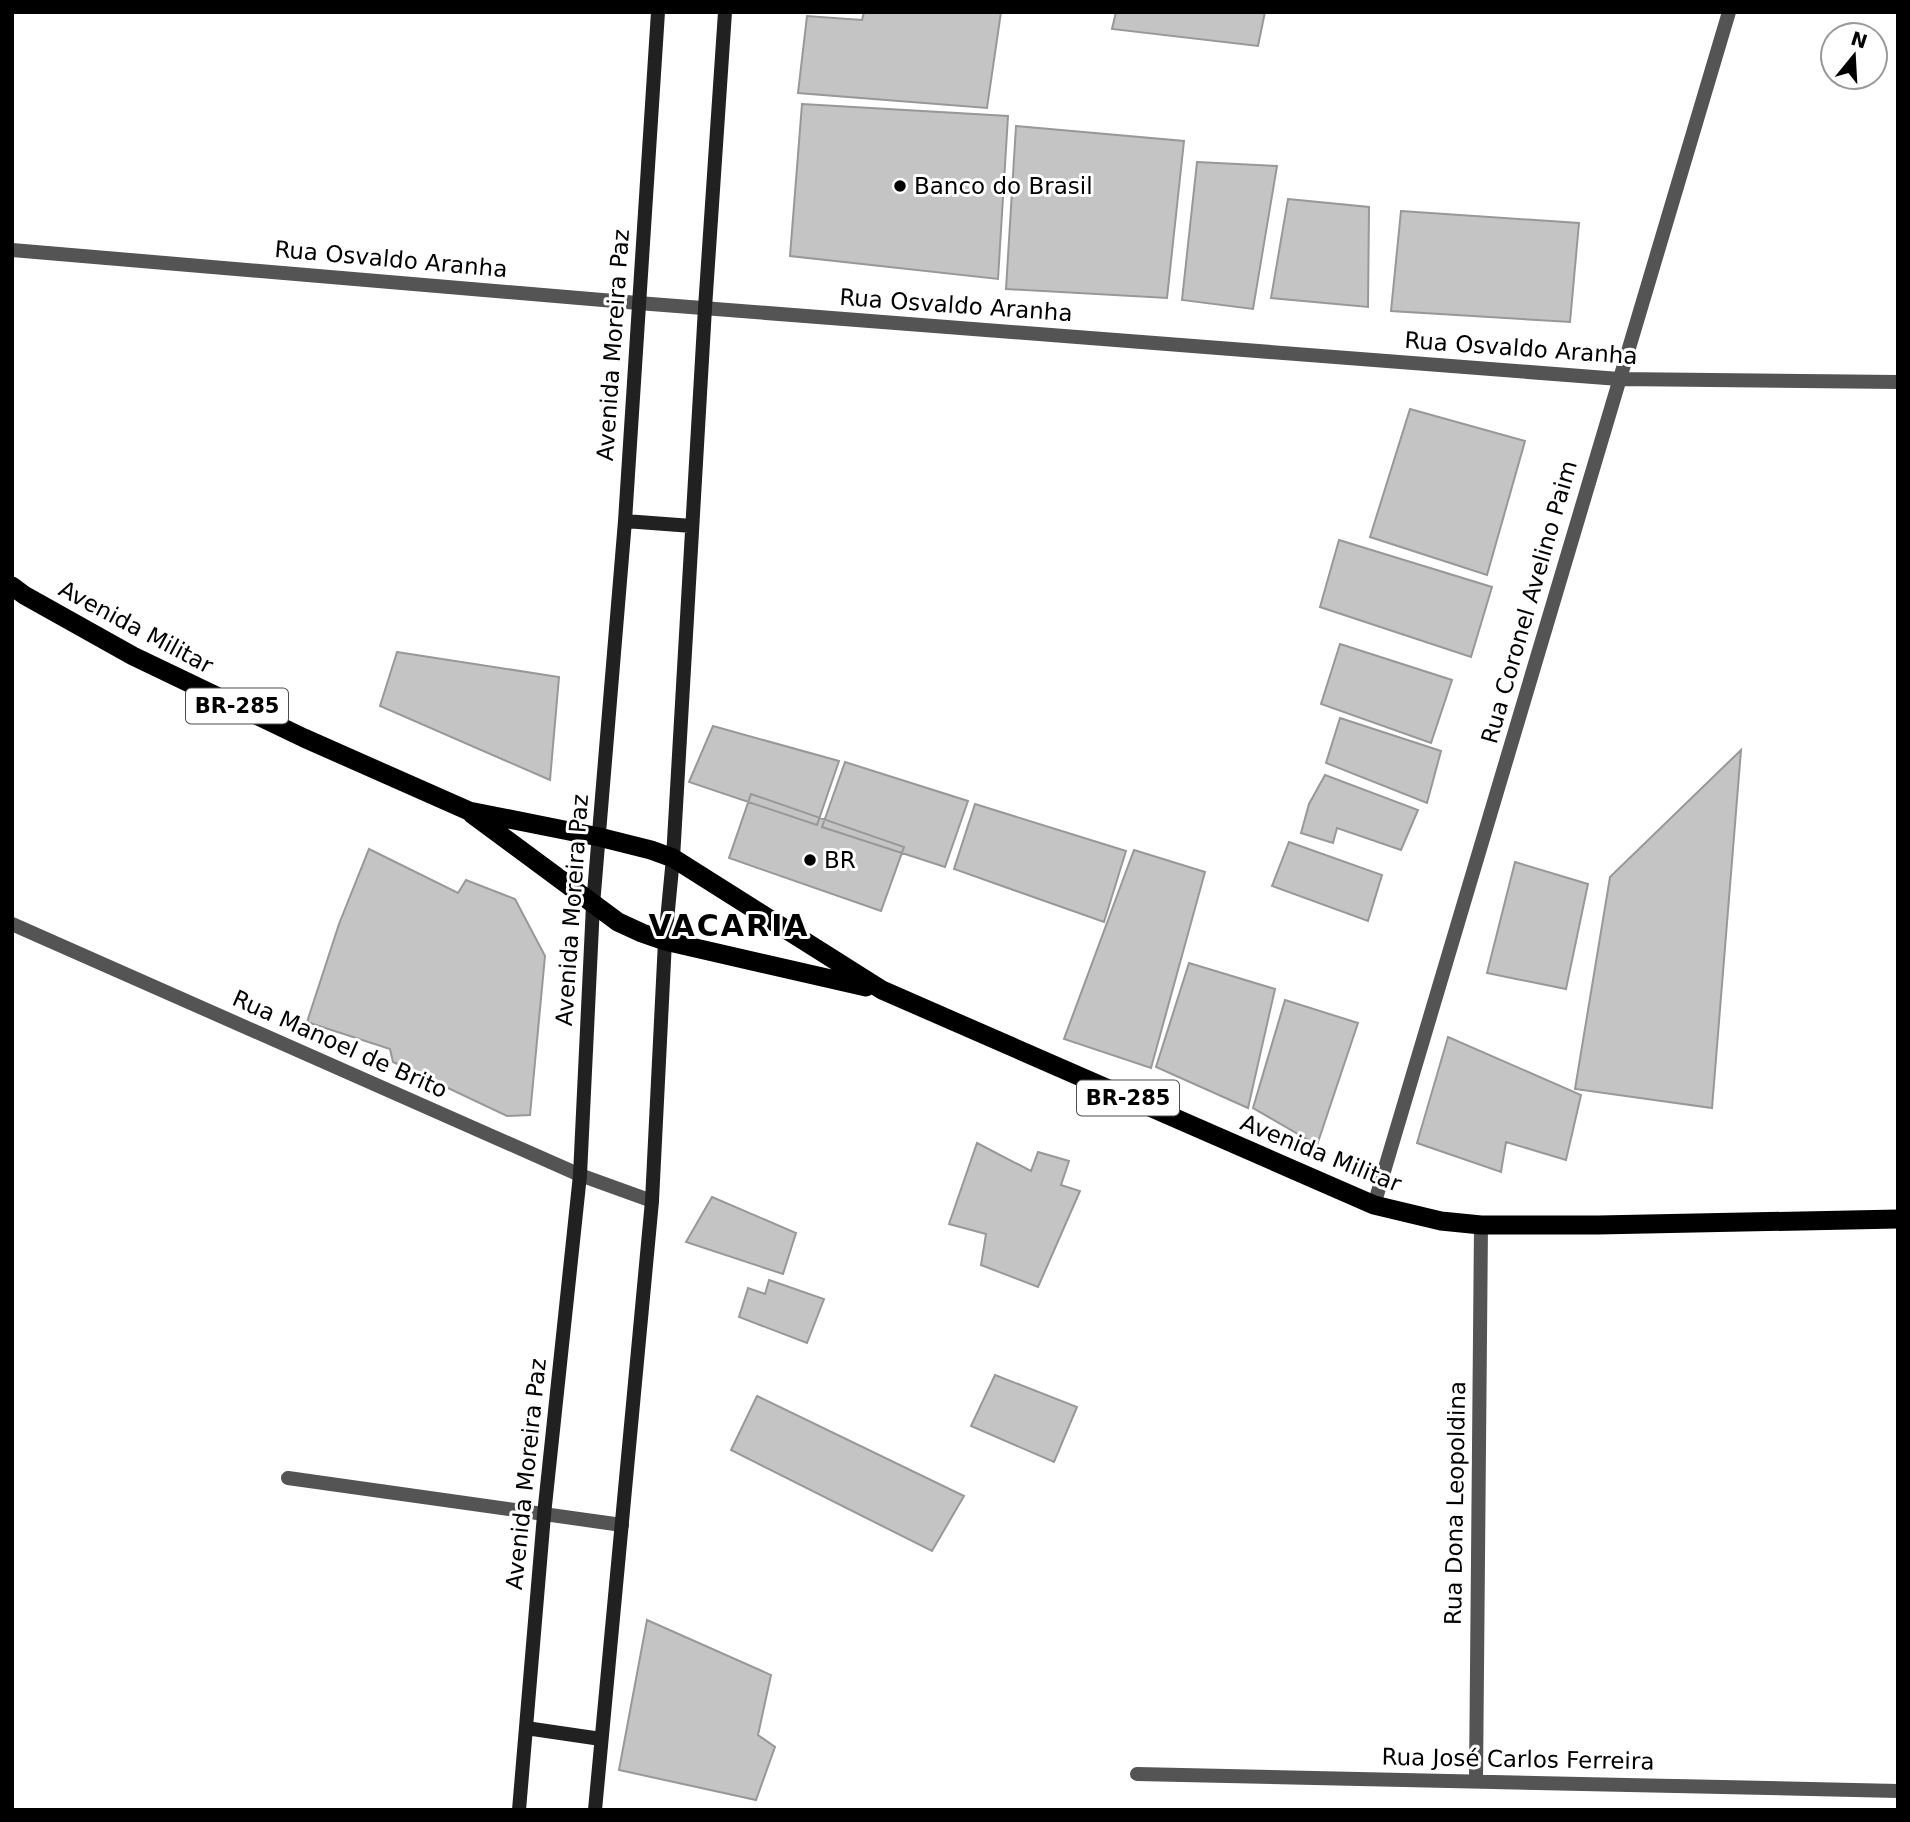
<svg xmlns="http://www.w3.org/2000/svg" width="1910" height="1822" viewBox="0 0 1910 1822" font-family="'DejaVu Sans',sans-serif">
<rect width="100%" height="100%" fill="#fff"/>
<path fill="#c4c4c4" stroke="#989898" stroke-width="2" d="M 864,12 L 1001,12 L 987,108 L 798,93 L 807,16 L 862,20 Z
M 1116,12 L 1265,12 L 1258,46 L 1112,29 Z
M 802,104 L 1008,116 L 998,279 L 790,256 Z
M 1016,126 L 1184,141 L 1167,298 L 1006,289 Z
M 1197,162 L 1277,166 L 1253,309 L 1182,300 Z
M 1288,199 L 1369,207 L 1368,307 L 1271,298 Z
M 1401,211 L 1579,223 L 1570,322 L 1391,311 Z
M 1410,409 L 1525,441 L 1487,575 L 1370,537 Z
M 1339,540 L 1492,587 L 1471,657 L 1320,607 Z
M 1340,644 L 1452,680 L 1431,743 L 1321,704 Z
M 397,652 L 559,677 L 550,780 L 380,706 Z
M 1340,718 L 1441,751 L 1427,803 L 1326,763 Z
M 713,726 L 839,761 L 817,825 L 689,782 Z
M 1741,750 L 1712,1108 L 1575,1089 L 1610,877 Z
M 845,762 L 968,801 L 945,867 L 822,827 Z
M 1325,775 L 1418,810 L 1401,850 L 1337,828 L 1333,843 L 1301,833 L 1309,804 Z
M 751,794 L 904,847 L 881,911 L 729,858 Z
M 975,804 L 1126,851 L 1104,922 L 954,869 Z
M 1289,842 L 1382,875 L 1368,921 L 1272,886 Z
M 369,849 L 458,893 L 466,880 L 515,899 L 545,956 L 530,1115 L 507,1116 L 393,1062 L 390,1049 L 307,1022 L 339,924 Z
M 1134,850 L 1205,872 L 1151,1068 L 1064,1039 Z
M 1515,862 L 1588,884 L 1566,989 L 1487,973 Z
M 1189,963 L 1275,989 L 1248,1108 L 1156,1067 Z
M 1285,1000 L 1358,1023 L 1317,1145 L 1253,1108 Z
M 1448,1037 L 1581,1095 L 1566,1160 L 1506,1142 L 1501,1172 L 1417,1143 Z
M 977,1143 L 1031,1171 L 1038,1152 L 1069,1161 L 1061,1185 L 1080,1191 L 1038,1287 L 981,1265 L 986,1234 L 949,1224 Z
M 712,1197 L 796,1233 L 783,1274 L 686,1242 Z
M 769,1280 L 824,1299 L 807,1343 L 739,1317 L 748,1288 L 765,1294 Z
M 995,1375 L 1077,1407 L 1054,1462 L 971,1426 Z
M 757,1396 L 964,1496 L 932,1551 L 731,1450 Z
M 647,1620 L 771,1675 L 758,1735 L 775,1747 L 756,1800 L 619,1770 Z"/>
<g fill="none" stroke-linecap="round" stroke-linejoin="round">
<path stroke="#545454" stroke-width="14" d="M 288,1478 L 622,1525"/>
<path stroke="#545454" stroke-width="14" d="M 12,924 L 580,1175 L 652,1201
M 1137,1774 L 1898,1791
M 1476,1781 L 1481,1225"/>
<path stroke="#545454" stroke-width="14" d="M 12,250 L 638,303 L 1619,379 L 1898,382
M 1374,1205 L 1729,12"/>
<path stroke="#212121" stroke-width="14" d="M 625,521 L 692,526
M 526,1728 L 601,1739
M 519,1810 L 544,1515 L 580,1175 L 593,905 L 625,521 L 658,12
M 595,1810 L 652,1201 L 665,941 L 673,858 L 705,308 L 725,12"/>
<path stroke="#000" stroke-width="19" d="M 12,586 L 24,595 L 133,656 L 304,738 L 469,811 L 599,837 L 651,850 L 673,858 L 882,990 L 1374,1205 L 1441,1221 L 1481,1225 L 1598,1225 L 1898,1219
M 472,814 L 618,922 L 642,933 L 665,941 L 866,987"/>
</g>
<g fill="#000" stroke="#fff" stroke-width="2.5">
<circle cx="900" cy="186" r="7"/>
<circle cx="810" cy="860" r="7"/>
</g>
<g text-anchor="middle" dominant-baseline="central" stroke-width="6" stroke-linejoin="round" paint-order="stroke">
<g fill="#fff" stroke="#4c4c4c" stroke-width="2">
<rect x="186" y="688.5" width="102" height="35" rx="5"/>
<rect x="1077" y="1080.5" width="102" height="35" rx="5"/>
</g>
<g font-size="21" font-weight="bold" fill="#000">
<text x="237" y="706">BR-285</text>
<text x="1128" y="1098">BR-285</text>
</g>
<g font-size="23" fill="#000" stroke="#fff" text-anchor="start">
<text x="914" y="186">Banco do Brasil</text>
<text x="824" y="860">BR</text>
</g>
<g font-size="23" fill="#000" stroke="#fff">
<text transform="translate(391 259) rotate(5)">Rua Osvaldo Aranha</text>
<text transform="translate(956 305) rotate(4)">Rua Osvaldo Aranha</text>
<text transform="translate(613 345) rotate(-86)">Avenida Moreira Paz</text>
<text transform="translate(1521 348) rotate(4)">Rua Osvaldo Aranha</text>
<text transform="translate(1529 602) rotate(-74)">Rua Coronel Avelino Paim</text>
<text transform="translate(136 627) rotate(28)">Avenida Militar</text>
<text transform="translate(572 910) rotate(-86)">Avenida Moreira Paz</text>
<text transform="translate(340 1044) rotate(24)">Rua Manoel de Brito</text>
<text transform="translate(1321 1153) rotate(22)">Avenida Militar</text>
<text transform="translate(526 1474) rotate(-84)">Avenida Moreira Paz</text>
<text transform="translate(1455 1503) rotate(-89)">Rua Dona Leopoldina</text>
<text transform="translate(1518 1759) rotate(1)">Rua José Carlos Ferreira</text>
</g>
<g font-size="30" font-weight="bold" letter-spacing="2" fill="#000" stroke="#fff">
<text x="729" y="925">VACARIA</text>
</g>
</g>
<rect width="1910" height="1822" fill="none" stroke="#000000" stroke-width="28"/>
<g transform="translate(1854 56) rotate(18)"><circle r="33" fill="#ffffff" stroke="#999999" stroke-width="2"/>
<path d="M0-5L12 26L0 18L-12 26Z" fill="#000000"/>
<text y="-10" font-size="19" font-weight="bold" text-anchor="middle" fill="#000000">N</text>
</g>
</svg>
